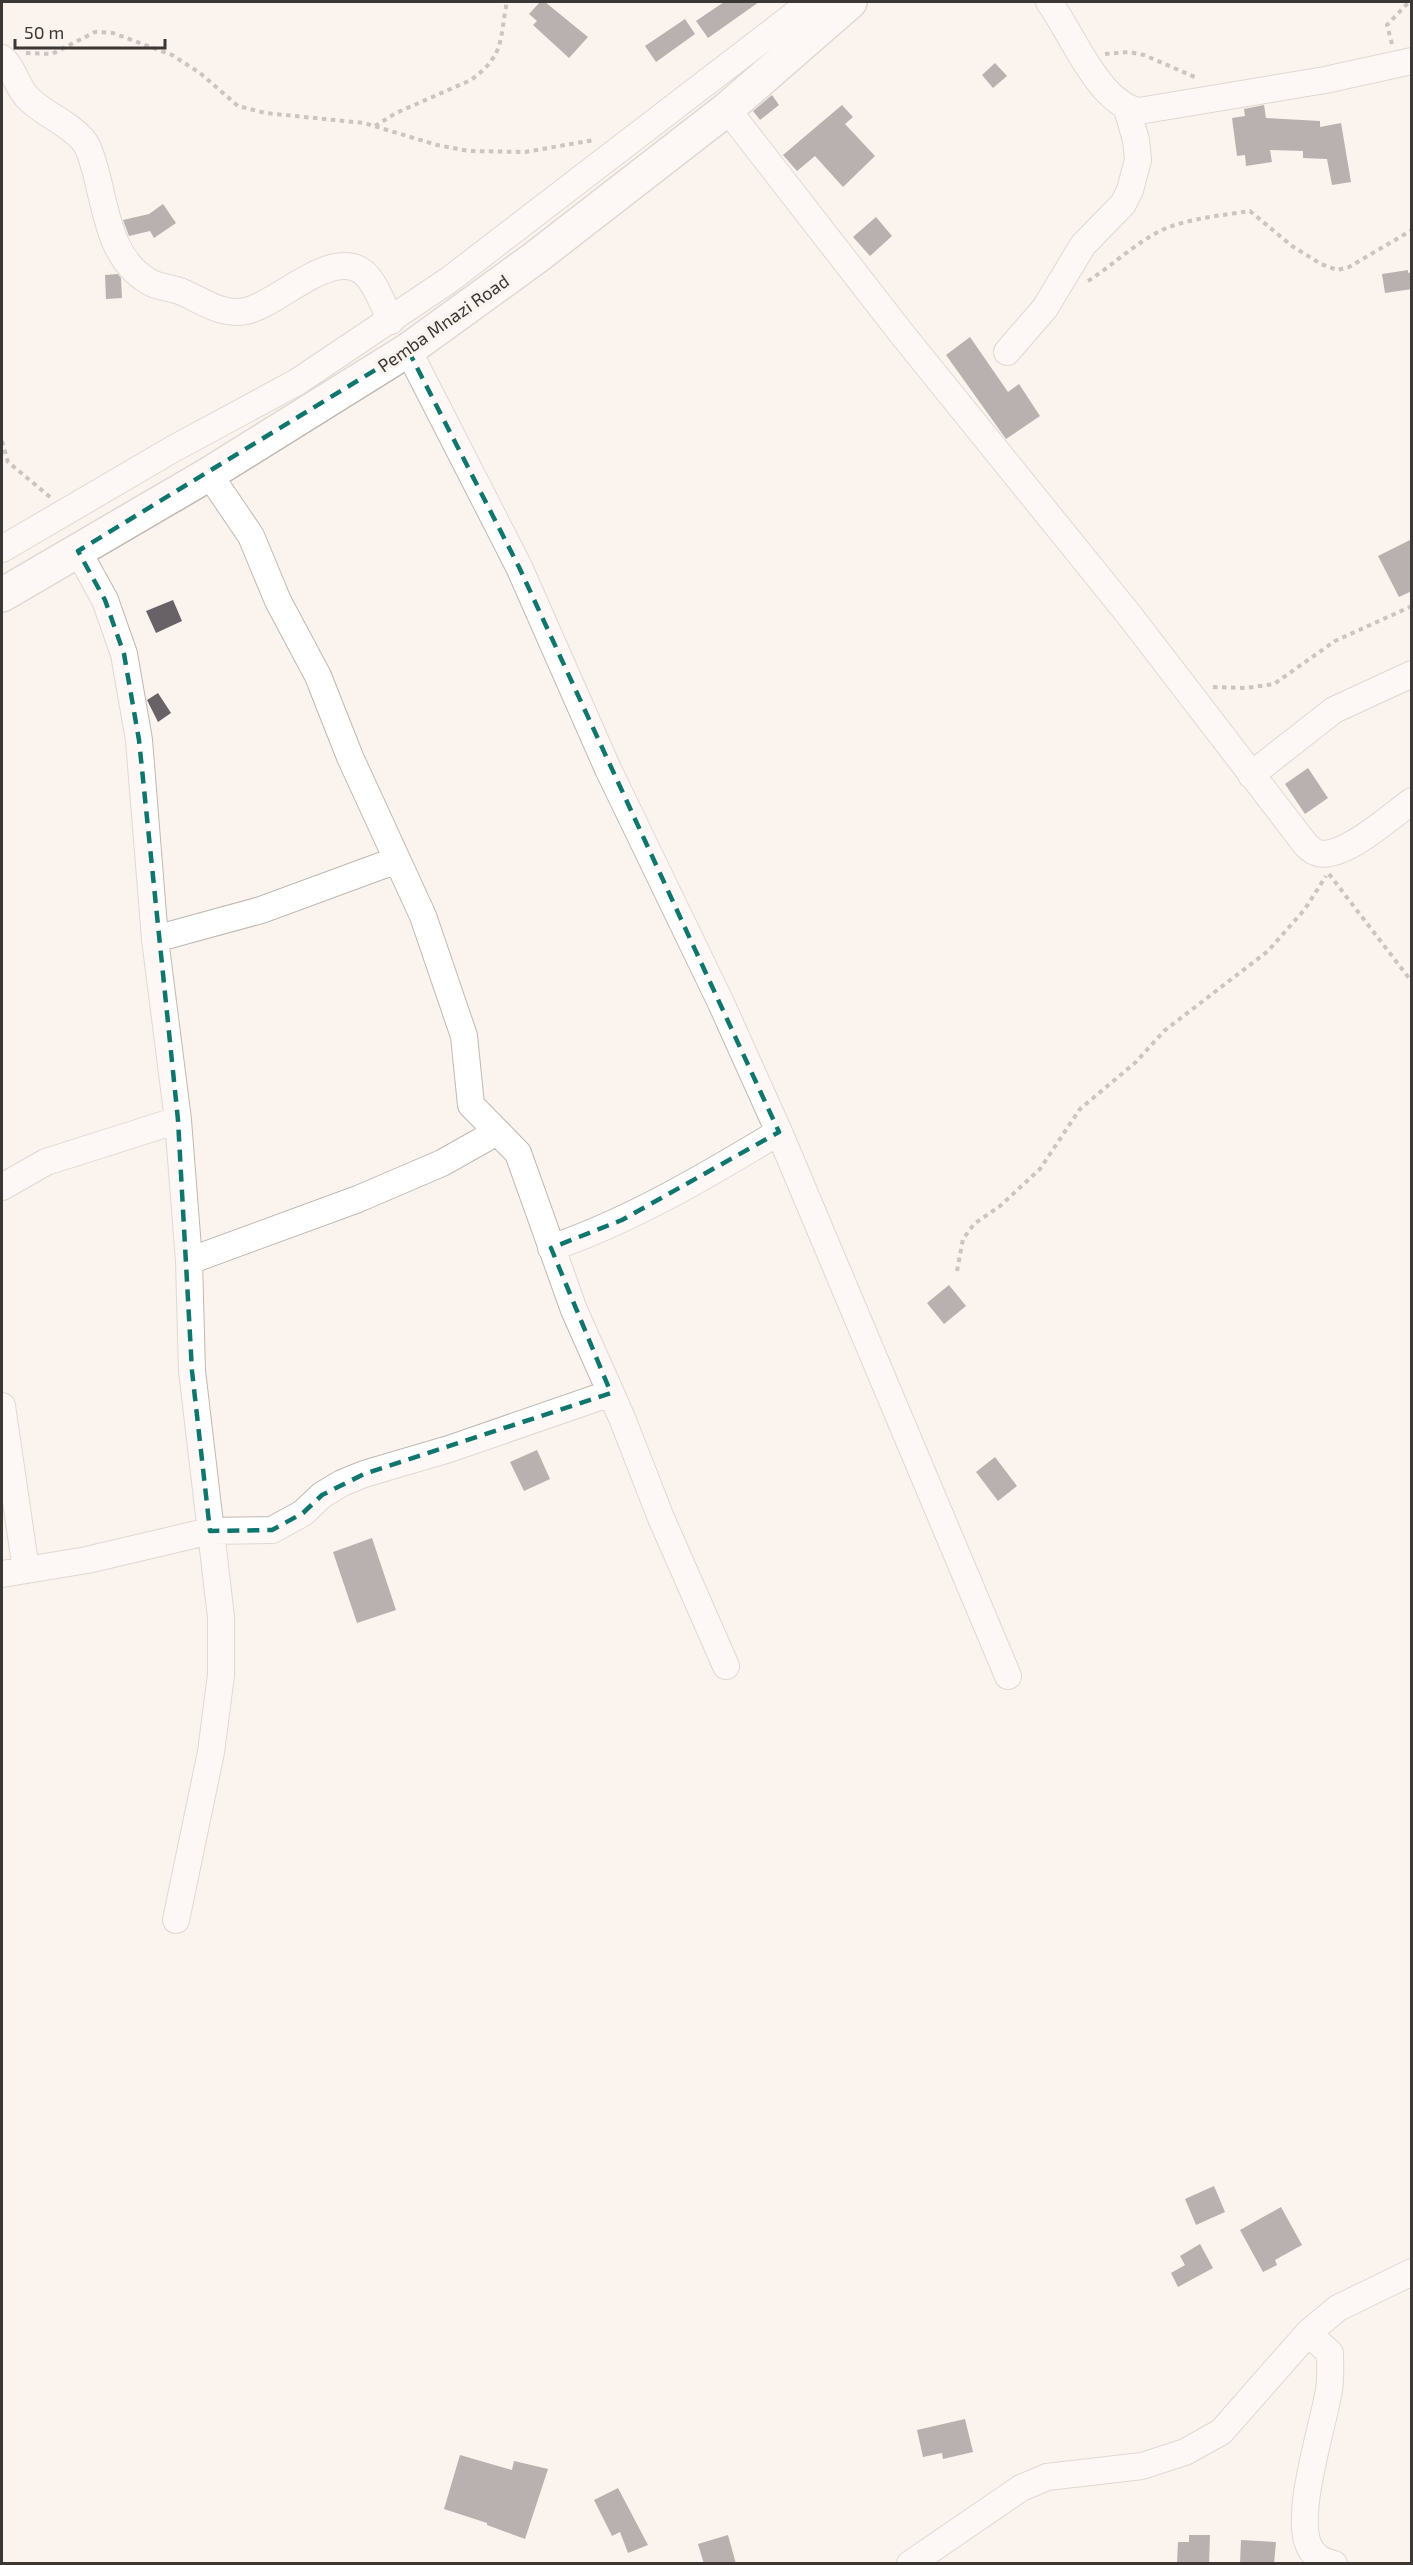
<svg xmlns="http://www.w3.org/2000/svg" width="1413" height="2565" viewBox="0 0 1413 2565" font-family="'Exo 2',sans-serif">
<rect width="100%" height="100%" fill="#fbf3ed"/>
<path fill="#686267" d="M 540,2 L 545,2 L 588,37 L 569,58 L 533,25 L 537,21 L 529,14 Z
M 724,2 L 759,2 L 708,38 L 696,21 Z
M 685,19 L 695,34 L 656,62 L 645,46 Z
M 995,63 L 1007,76 L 993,88 L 982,75 Z
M 772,95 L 779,105 L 760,120 L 753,111 Z
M 842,105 L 853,117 L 845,124 L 875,156 L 843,187 L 815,156 L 797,171 L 783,155 Z
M 1264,105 L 1266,118 L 1320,121 L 1320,127 L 1341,123 L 1351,182 L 1332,185 L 1327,159 L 1303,158 L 1303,151 L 1270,150 L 1272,162 L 1246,166 L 1245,155 L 1237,156 L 1232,118 L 1245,116 L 1244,109 Z
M 163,204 L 176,223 L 154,238 L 150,231 L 129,236 L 123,220 L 149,214 Z
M 876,217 L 892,236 L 870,256 L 853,237 Z
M 1408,270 L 1408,273 L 1412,272 L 1412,289 L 1385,293 L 1382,274 Z
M 118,274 L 121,278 L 122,298 L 106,299 L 105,275 Z
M 970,337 L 1008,392 L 1019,384 L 1040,416 L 1006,439 L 946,355 Z
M 1412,539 L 1412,591 L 1399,597 L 1378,556 Z
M 173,600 L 182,621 L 156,633 L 146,611 Z
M 158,693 L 171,713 L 158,722 L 147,700 Z
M 1308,768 L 1328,798 L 1305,814 L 1285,784 Z
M 949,1285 L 966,1306 L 944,1324 L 927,1303 Z
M 537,1450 L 550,1479 L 524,1491 L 510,1462 Z
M 995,1457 L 1017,1486 L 998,1501 L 976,1472 Z
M 372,1538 L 396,1610 L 357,1623 L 333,1552 Z
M 1214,2186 L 1225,2212 L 1196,2225 L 1185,2199 Z
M 1281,2207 L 1302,2245 L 1275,2260 L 1277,2265 L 1263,2272 L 1240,2230 Z
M 1200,2244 L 1213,2268 L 1178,2287 L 1171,2273 L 1185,2265 L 1180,2256 Z
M 965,2419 L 973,2452 L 943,2459 L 942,2453 L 923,2457 L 917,2430 Z
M 460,2455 L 512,2470 L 514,2461 L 548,2469 L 525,2539 L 487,2525 L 487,2523 L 444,2509 Z
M 618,2488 L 648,2545 L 628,2553 L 620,2532 L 612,2536 L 594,2500 Z
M 728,2535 L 736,2564 L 704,2564 L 698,2544 Z
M 1189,2535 L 1210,2535 L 1209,2564 L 1177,2564 L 1178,2542 L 1189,2542 Z
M 1241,2540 L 1276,2542 L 1274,2564 L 1240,2564 Z"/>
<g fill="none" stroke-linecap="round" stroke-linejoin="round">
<g stroke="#c0b8b3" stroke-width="28">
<path id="minor" d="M 1049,2 C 1072,33 1098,103 1139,111 L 1325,80 L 1412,61
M 2,58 C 13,67 16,84 26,96 C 42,114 68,122 83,140 C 90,148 92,160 95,169 C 106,208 109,258 148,281 C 158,288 171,287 182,292 C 203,301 222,316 246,311 C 283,303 343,234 373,284 C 380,295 385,309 391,321
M 727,109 L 902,334 L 1130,616 L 1306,845 C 1309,848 1314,852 1318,853 C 1343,860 1391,816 1412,801
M 408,350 L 519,567 L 608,769 L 721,1003 L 779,1132 L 1008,1676
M 1007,352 L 1045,308 L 1083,245 L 1123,204 L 1130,190 L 1138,160 L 1136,140 L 1127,109
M 209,474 L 251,536 L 278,601 L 318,676 L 350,757 L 423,916 L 464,1036 L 471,1105 L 518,1153 L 574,1310 L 622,1418 L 661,1518 L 726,1666
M 2,549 L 173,449 L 297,382 L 449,280 L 811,2
M 78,551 L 105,600 L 124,654 L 139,740 L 155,939 L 178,1120 L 189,1261 L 192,1371 L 221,1617 L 221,1675 L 211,1752 L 176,1920
M 1251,775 L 1334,710 L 1412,674
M 155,939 L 261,910 L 397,860
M 2,1187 L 46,1162 L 178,1120
M 551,1248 C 632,1220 706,1176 779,1132
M 189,1261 L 358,1199 L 442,1163 L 497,1132
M 2,1406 L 26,1570
M 2,1574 L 87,1560 L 210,1531 L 272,1530 L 303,1513 L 322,1495 L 342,1483 L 364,1474 L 449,1449 L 611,1393
M 1308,2333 L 1330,2353 C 1330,2365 1331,2378 1329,2390 C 1323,2427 1294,2514 1309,2546 C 1314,2557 1322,2561 1334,2564
M 910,2564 L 1021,2488 L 1047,2477 L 1142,2466 L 1185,2452 L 1221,2432 L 1309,2332 L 1338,2308 L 1412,2272"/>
</g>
<g stroke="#c0b8b3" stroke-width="36">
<path id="major" d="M 2,595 L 209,474 L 408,350 L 535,258 L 727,109 L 850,2"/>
</g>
<path stroke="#928c89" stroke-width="4" stroke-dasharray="4.5 4.5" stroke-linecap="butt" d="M 1392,44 L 1387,25 L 1409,2
M 26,53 L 52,54 L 95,32 L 113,33 L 172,55 L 200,73 L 238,106 L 265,113 L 364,123 L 437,145 L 469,151 L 525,152 L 594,140
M 1105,54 L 1129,52 L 1144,55 L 1197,78
M 375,126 L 396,113 L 471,80 C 506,54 499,39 507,2
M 1088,281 C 1115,264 1139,239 1169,227 C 1194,218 1224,215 1250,211 L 1292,246 L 1321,264 L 1337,270 L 1349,267 L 1412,230
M 2,441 L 8,462 L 50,497
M 1213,687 L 1246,688 L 1274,684 L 1335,641 L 1412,606
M 1329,874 L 1412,982
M 957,1271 L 963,1239 L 974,1224 L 1000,1206 L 1040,1169 L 1080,1109 L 1136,1062 L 1164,1031 L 1268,951 L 1305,909 L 1326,876"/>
<use href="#minor" stroke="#fff" stroke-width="26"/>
<use href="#major" stroke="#fff" stroke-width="33"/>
</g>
<path d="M0 0H1413V2565H0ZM 408,350 L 519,567 L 779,1132 L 622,1220 L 551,1248 L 611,1393 L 364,1474 L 322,1495 L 303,1513 L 272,1530 L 210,1531 L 192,1371 L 178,1120 L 139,740 L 124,654 L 105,600 L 78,551 Z" fill="#fbf3ed" fill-opacity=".55" fill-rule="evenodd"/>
<path fill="none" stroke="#0f766e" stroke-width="4.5" stroke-dasharray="12 8" stroke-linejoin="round" d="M 408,350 L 519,567 L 779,1132 L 622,1220 L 551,1248 L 611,1393 L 364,1474 L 322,1495 L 303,1513 L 272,1530 L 210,1531 L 192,1371 L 178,1120 L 139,740 L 124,654 L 105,600 L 78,551 Z"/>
<g text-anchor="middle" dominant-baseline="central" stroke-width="6" stroke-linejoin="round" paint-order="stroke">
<g font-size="18" fill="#3b3735" stroke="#fbf3ed">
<text transform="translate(443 323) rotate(-35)">Pemba Mnazi Road</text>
</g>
</g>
<rect width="1413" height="2565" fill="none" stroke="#3b3735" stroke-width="6"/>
<path d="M15 39v9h150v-9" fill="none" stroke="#3b3735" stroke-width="3"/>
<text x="24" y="39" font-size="18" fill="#3b3735" stroke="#fbf3ed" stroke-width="4.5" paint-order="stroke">50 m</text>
</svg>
